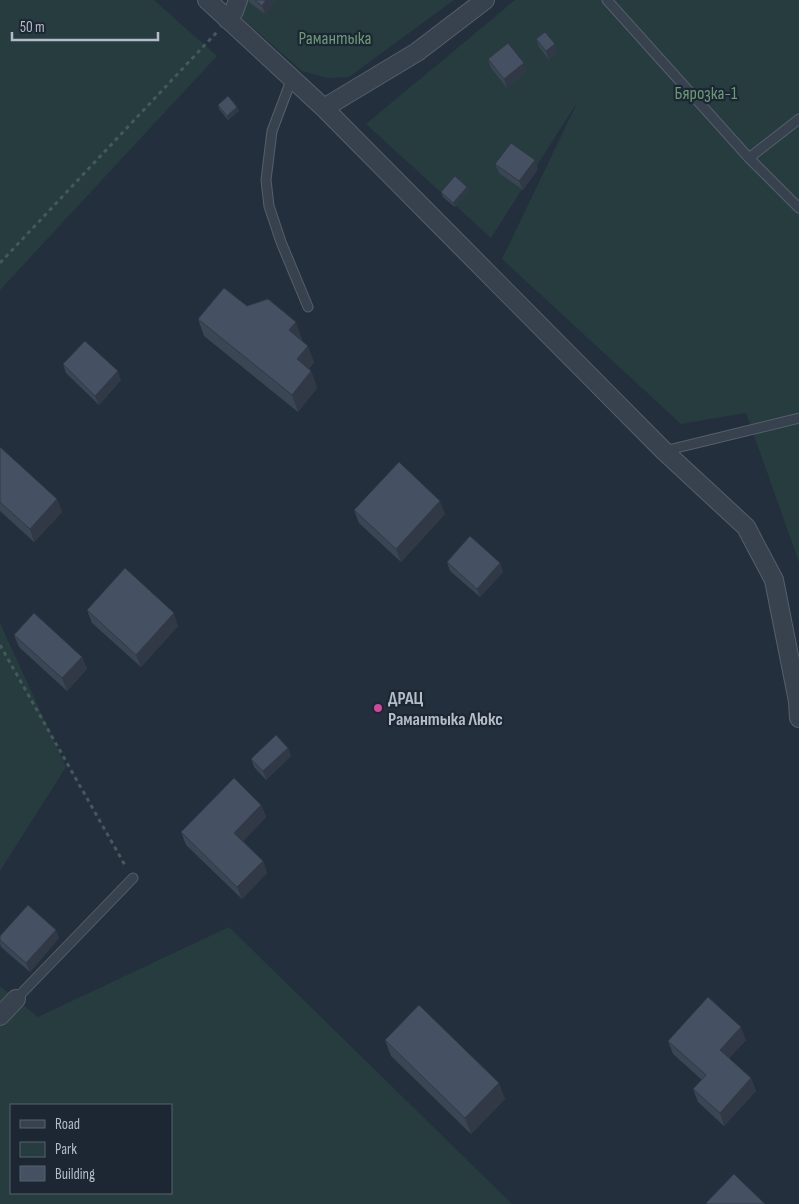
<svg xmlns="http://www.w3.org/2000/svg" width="799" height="1204" viewBox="0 0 799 1204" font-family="'Sofia Sans Condensed',sans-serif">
<rect width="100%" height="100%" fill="#242f3e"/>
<path fill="#263c3f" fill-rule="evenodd" d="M 0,0 L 154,0 L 217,56 L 0,290 Z
M 227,0 L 454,0 L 349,77 L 328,78 L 302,71 L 234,11 Z
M 515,0 L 799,0 L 799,562 L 746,413 L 681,424 L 502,259 L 578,101 L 491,238 L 366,124 Z
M 0,623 L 66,767 L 0,871 Z
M 229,927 L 512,1204 L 0,1204 L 0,986 L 38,1017 ZM 11,1105 L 171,1105 L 171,1193 L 11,1193 Z"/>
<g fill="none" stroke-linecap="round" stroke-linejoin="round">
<g stroke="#565f6c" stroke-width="11">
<path id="service" d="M 607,0 L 749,158 L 799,208
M 292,78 L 272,131 L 266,180 L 269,206 L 281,242 L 308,307
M 749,158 L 799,119
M 664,451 L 799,418
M 16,999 L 133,878"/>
</g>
<g stroke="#565f6c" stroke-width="20">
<path id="minor" d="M 207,0 L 324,108 L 664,451 L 746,527 L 774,580 L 798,701 L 799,718
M 228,20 L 234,11 L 238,0
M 324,108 L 417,52 L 485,0
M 0,1016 L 16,999"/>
</g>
<path stroke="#44595c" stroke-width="3" stroke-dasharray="4 4" stroke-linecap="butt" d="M 0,263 L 217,32
M 0,645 L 126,867"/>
<use href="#service" stroke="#38414e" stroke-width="9"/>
<use href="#minor" stroke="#38414e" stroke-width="18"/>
</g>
<path fill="#3b4654" d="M 248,0 L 276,0 L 265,14 L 249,2 Z
M 536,39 L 558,53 L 549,60 L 539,47 Z
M 488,59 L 527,71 L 507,88 L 491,68 Z
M 218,105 L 237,107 L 239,111 L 228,120 L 219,109 Z
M 495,164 L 538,169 L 523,190 L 499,173 Z
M 467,187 L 469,191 L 455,207 L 443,197 L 441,192 Z
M 247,306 L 302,339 L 301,340 L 314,362 L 309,369 L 311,371 L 317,388 L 298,412 L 204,336 L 198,319 Z
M 63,364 L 121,380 L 99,405 L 66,373 Z
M 0,447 L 57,499 L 62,512 L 34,542 L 0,511 Z
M 354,510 L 445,514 L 401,562 L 359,523 Z
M 447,562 L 500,563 L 503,572 L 480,597 L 450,571 Z
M 87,610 L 178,626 L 141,667 L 92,623 Z
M 14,635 L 82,657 L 87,669 L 67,691 L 19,647 Z
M 288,748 L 291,756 L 266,780 L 254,767 L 251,759 Z
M 261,805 L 266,817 L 243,841 L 263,861 L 267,873 L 242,899 L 186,845 L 181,832 Z
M 0,936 L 59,938 L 30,972 L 1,947 L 0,943 Z
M 385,1040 L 505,1099 L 471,1134 L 391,1056 Z
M 746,1040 L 729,1058 L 751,1078 L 756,1091 L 724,1126 L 698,1102 L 693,1089 L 702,1080 L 673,1054 L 668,1041 Z"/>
<path fill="#303945" d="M 266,0 L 276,0 L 265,14 L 262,6 Z
M 555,44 L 558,53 L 549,60 L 546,51 Z
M 524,63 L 527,71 L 507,88 L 504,79 Z
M 237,107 L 239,111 L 228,120 L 227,116 Z
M 535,160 L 538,169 L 523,190 L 519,181 Z
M 467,187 L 469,191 L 455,207 L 453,203 Z
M 296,322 L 302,339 L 295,347 L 289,330 Z
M 308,346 L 314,362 L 303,376 L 297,359 Z
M 118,371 L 121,380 L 99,405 L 95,396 Z
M 311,371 L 317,388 L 298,412 L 292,395 Z
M 57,499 L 62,512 L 34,542 L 30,529 Z
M 440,501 L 445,514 L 401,562 L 396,549 Z
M 500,563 L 503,572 L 480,597 L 477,589 Z
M 174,613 L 178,626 L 141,667 L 136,655 Z
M 82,657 L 87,669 L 67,691 L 62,678 Z
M 288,748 L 291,756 L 266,780 L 263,771 Z
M 261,805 L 266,817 L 239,846 L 234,833 Z
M 263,861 L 267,873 L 242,899 L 237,887 Z
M 56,930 L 59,938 L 30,972 L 26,963 Z
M 741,1027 L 746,1040 L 725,1063 L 720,1050 Z
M 751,1078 L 756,1091 L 724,1126 L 720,1113 Z
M 499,1083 L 505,1099 L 471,1134 L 465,1118 Z"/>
<path fill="#455162" stroke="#303945" d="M 255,0 L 266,0 L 262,6 Z
M 545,32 L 555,44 L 546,51 L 536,39 Z
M 508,43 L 524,63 L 504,79 L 488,59 Z
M 228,96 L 237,107 L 227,116 L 218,105 Z
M 511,143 L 535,160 L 519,181 L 495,164 Z
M 455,176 L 467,187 L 453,203 L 441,192 Z
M 224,288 L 247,306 L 268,299 L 296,322 L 289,330 L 308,346 L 297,359 L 311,371 L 292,395 L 198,319 Z
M 85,341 L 118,371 L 95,396 L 63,364 Z
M 0,447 L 57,499 L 30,529 L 0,502 Z
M 399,462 L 440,501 L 396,549 L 354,510 Z
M 470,536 L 500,563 L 477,589 L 447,562 Z
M 125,568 L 174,613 L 136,655 L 87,610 Z
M 34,613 L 82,657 L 62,678 L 14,635 Z
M 276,735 L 288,748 L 263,771 L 251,759 Z
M 234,778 L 261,805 L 234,833 L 263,861 L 237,887 L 181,832 Z
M 28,905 L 56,930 L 26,963 L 0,940 L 0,936 Z
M 708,997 L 741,1027 L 720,1050 L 751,1078 L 720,1113 L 693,1089 L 706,1075 L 668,1041 Z
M 419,1005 L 499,1083 L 465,1118 L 385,1040 Z
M 734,1174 L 765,1204 L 708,1204 L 706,1203 Z"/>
<circle fill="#d1479c" stroke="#1d2633" stroke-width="2" cx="378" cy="708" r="5"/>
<g text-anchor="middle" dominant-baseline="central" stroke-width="4.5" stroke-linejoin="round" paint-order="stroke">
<g font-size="18" fill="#6b9a76" stroke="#1d2633">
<text x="335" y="38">Рамантыка</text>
<text x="706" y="93">Бярозка-1</text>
</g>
<g font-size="18" font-weight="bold" fill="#b4bcc9" stroke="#1d2633" text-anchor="start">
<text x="388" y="698">ДРАЦ<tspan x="388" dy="21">Рамантыка Люкс</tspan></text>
</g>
</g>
<rect x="10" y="1104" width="162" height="90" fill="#1d2633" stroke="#59626f"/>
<rect x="20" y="1120" width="25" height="8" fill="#38414e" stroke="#59626f"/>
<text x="55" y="1129" font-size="15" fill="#b4bcc9">Road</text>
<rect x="20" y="1142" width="25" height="15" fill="#263c3f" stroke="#59626f"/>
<text x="55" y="1154" font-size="15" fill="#b4bcc9">Park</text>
<rect x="20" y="1166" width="25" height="15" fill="#455162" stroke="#59626f"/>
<text x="55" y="1179" font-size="15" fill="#b4bcc9">Building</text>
<path d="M12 32v8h146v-8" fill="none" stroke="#b4bcc9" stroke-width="2.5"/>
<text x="20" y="32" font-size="15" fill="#b4bcc9" stroke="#1d2633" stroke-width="4" paint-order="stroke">50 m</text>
</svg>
